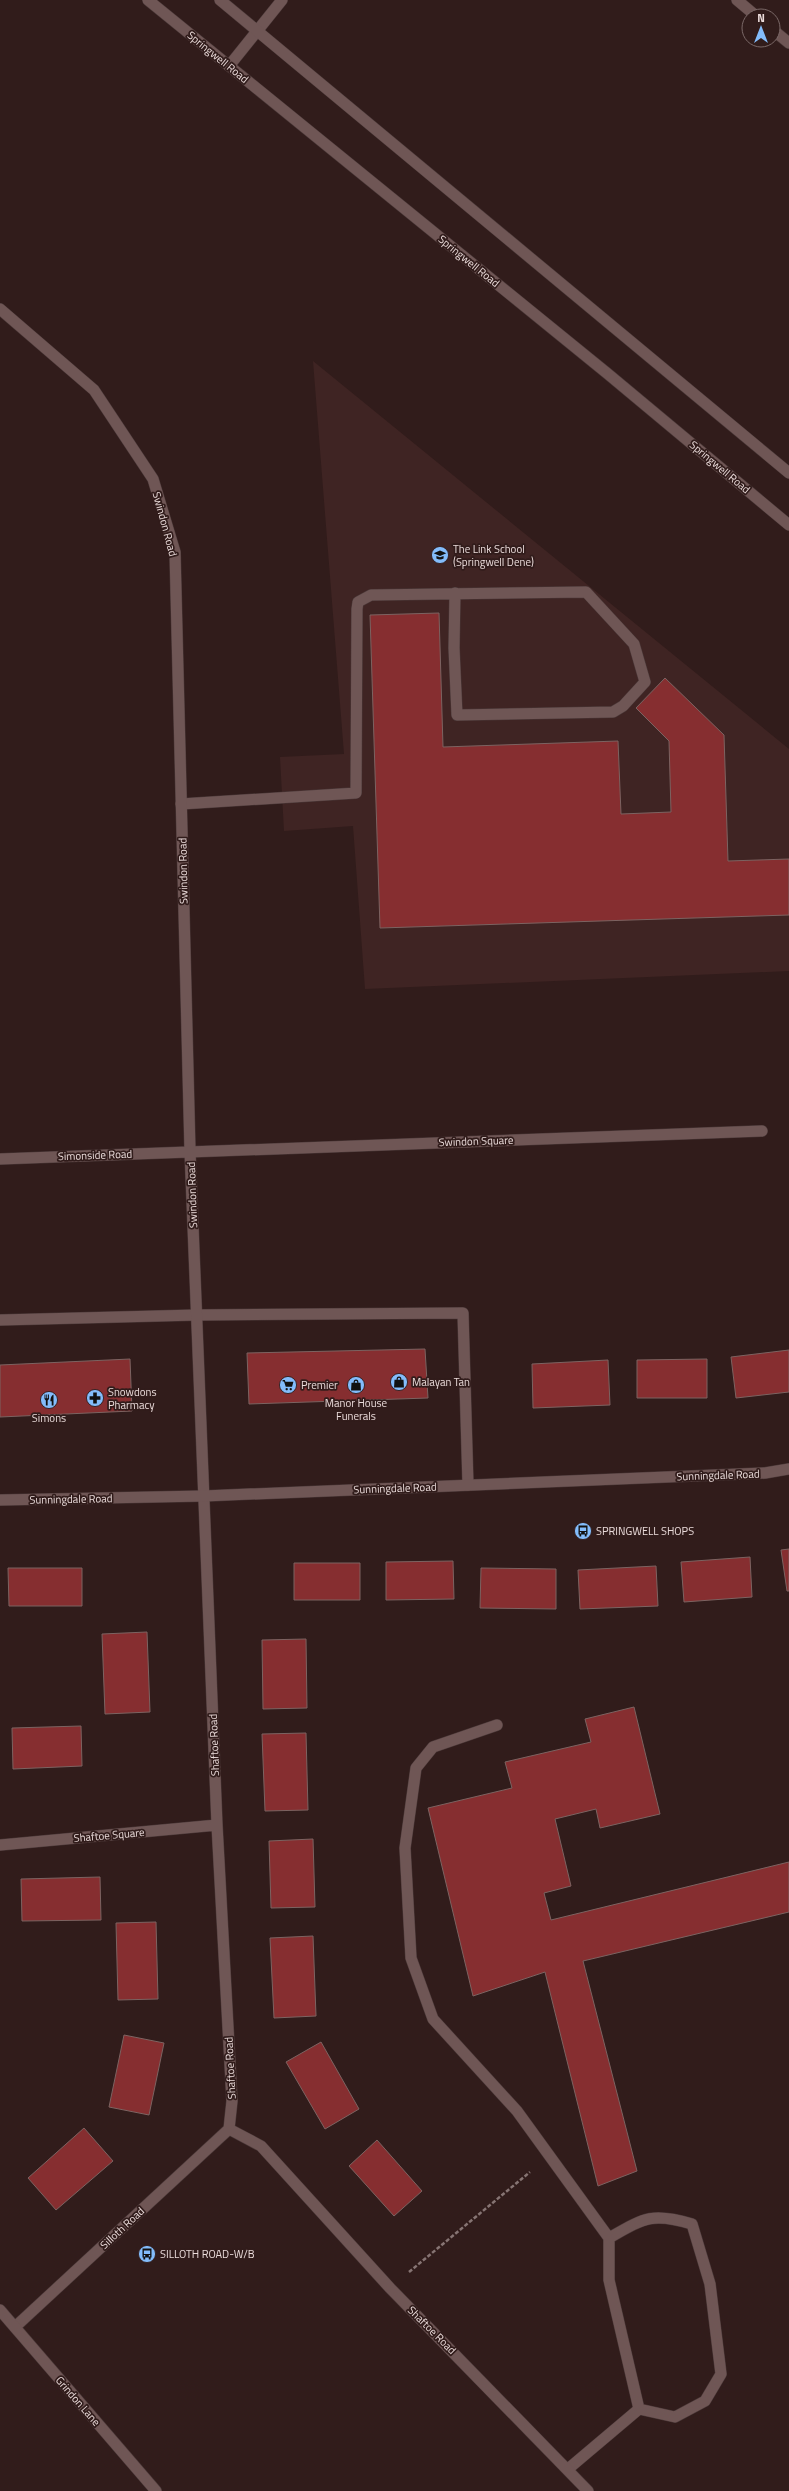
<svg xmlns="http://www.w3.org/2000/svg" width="789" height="2491" viewBox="0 0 789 2491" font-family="'Titillium Web',sans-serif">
<rect width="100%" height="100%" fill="#311c1b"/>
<path fill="#3f2423" d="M 313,361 L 789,749 L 789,971 L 365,989 L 353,826 L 284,831 L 280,757 L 344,754 Z"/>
<path fill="#862e30" stroke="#7c6361" d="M 439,613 L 443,747 L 618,741 L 621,814 L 671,812 L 669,741 L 636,708 L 665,678 L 724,735 L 728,861 L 789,859 L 789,915 L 380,928 L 370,615 Z
M 425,1349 L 428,1398 L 249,1404 L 247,1353 Z
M 789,1350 L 789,1392 L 736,1398 L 731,1357 Z
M 130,1359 L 132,1411 L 0,1417 L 0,1365 Z
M 707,1359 L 707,1398 L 637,1398 L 637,1360 Z
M 608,1360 L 610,1405 L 533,1408 L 532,1364 Z
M 789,1549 L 789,1591 L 787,1591 L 781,1550 Z
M 750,1557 L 752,1597 L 684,1602 L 681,1562 Z
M 453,1561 L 454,1599 L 386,1600 L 386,1562 Z
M 294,1563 L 360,1563 L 360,1600 L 294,1600 Z
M 656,1566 L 658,1606 L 580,1609 L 578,1570 Z
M 8,1568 L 82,1568 L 82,1606 L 9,1606 Z
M 481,1568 L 556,1569 L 556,1609 L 480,1608 Z
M 147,1632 L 150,1712 L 105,1714 L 102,1634 Z
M 306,1639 L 307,1708 L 263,1709 L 262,1640 Z
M 634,1707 L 660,1814 L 600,1828 L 596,1809 L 555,1819 L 571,1886 L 544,1893 L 551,1920 L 789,1862 L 789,1912 L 583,1961 L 637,2171 L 598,2186 L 545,1972 L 473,1996 L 428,1808 L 512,1788 L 505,1762 L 591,1742 L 585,1719 Z
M 81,1726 L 82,1766 L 13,1769 L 12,1728 Z
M 306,1733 L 308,1810 L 265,1811 L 262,1734 Z
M 313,1839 L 315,1907 L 271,1908 L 269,1841 Z
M 100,1877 L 101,1920 L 22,1921 L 21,1879 Z
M 156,1922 L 158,1999 L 118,2000 L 116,1923 Z
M 313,1936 L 316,2016 L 274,2018 L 270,1938 Z
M 124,2035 L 164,2043 L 149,2115 L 109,2107 Z
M 321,2042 L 359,2109 L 325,2129 L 286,2062 Z
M 84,2128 L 113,2161 L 56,2210 L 28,2178 Z
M 377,2140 L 422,2191 L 394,2216 L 349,2166 Z"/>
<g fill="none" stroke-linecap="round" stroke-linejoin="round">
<g stroke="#4b3939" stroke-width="12">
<path id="service" d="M 181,804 L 356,793 L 357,609 L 358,602 L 371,595 L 586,592 L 634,644 L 645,682 L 623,706 L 613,712 L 457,715 L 454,648 L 455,593
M 0,1320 L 197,1315 L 463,1313 L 468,1485
M 497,1725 L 433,1747 L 416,1768 L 405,1848 L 411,1958 L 433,2019 L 517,2111 L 609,2238
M 568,2469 L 639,2409 L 609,2280 L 609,2238 C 644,2218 652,2212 692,2224 L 710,2284 L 721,2374 L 705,2401 L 675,2417 L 639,2409"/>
</g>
<g stroke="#4b3939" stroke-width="12">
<path id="minor" d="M 737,0 L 756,16
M 773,30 L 789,43
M 229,66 L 282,0
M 0,309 L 94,390 L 153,479 L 175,552 L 190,1151 L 217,1825 L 232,2101 L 229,2129
M 0,1159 L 762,1131
M 0,1845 L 217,1825
M 229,2129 L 261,2146 L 390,2288 L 588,2491
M 15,2327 L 229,2129"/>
</g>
<g stroke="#4b3939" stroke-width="12">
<path id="tertiary" d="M 0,1500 L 204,1496 L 765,1473 L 789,1469
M 0,2310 L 156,2491"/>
</g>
<g stroke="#4b3939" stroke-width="12">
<path id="secondary" d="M 148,0 L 608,374 L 789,525
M 220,0 L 789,473"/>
</g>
<path stroke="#867473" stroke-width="2.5" stroke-dasharray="4 2" stroke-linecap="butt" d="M 409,2272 L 530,2172"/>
<use href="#service" stroke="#6f5655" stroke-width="11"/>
<use href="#minor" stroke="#6f5655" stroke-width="11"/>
<use href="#tertiary" stroke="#6f5655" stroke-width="11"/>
<use href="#secondary" stroke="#6f5655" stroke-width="11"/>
</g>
<defs>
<g id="school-disc" transform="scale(0.9)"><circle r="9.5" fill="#83bcfb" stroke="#311c1b"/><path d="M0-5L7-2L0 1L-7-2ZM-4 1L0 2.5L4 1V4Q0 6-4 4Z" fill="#111"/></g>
<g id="shop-disc" transform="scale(0.9)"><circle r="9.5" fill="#83bcfb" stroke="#311c1b"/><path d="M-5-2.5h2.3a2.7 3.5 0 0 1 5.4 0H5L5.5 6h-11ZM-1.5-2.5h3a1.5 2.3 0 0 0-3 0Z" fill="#111"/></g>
<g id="supermarket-disc" transform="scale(0.9)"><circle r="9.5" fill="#83bcfb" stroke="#311c1b"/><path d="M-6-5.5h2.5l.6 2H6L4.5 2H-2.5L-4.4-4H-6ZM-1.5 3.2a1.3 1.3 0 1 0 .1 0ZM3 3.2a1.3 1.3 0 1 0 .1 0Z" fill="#111"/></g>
<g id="pharmacy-disc" transform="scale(0.9)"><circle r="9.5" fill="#83bcfb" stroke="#311c1b"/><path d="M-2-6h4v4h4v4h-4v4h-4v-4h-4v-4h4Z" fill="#111"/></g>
<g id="restaurant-disc" transform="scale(0.9)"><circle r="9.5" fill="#83bcfb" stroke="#311c1b"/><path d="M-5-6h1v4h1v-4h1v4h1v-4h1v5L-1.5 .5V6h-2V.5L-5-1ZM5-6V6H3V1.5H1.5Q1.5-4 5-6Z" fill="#111"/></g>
<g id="bus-disc" transform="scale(0.9)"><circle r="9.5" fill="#83bcfb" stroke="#311c1b"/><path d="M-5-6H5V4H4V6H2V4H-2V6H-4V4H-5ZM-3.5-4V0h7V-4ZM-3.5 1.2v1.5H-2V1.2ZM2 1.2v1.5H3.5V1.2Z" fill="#111"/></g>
</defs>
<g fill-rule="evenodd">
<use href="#school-disc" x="440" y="555"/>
<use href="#shop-disc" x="399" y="1382"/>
<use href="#supermarket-disc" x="288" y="1385"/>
<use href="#shop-disc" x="356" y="1385"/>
<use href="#pharmacy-disc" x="95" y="1398"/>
<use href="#restaurant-disc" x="49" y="1400"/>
<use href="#bus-disc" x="583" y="1531"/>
<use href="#bus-disc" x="147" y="2254"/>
</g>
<g text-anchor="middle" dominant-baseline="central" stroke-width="3.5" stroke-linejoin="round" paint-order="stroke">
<g font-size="11" fill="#ebdcdb" stroke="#311c1b">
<text transform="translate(218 57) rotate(39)">Springwell Road</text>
<text transform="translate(469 261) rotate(39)">Springwell Road</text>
<text transform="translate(720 467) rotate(40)">Springwell Road</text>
<text transform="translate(165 524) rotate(75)">Swindon Road</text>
<text transform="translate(183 871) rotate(-91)">Swindon Road</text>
<text transform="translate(476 1141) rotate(-2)">Swindon Square</text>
<text transform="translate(95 1155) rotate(-2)">Simonside Road</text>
<text transform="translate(192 1195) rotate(-92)">Swindon Road</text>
<text transform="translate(718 1475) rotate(-2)">Sunningdale Road</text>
<text transform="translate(395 1488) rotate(-2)">Sunningdale Road</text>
<text transform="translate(71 1499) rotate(-1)">Sunningdale Road</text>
<text transform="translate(214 1745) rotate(-92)">Shaftoe Road</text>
<text transform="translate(109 1835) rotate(-5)">Shaftoe Square</text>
<text transform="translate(230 2068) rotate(-93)">Shaftoe Road</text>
<text transform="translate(122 2228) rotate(-43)">Silloth Road</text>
<text transform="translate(432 2330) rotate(45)">Shaftoe Road</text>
<text transform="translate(78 2401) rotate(49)">Grindon Lane</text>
</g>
<g font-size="11" fill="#ebdcdb" stroke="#311c1b" text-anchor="start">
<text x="453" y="549">The Link School<tspan x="453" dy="13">(Springwell Dene)</tspan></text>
<text x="412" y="1382">Malayan Tan</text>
<text x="301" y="1385">Premier</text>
<text x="108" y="1392">Snowdons<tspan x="108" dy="13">Pharmacy</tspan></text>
<text x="356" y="1403" text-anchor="middle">Manor House<tspan x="356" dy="13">Funerals</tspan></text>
<text x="49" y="1418" text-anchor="middle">Simons</text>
<text x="596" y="1531">SPRINGWELL SHOPS</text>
<text x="160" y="2254">SILLOTH ROAD-W/B</text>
</g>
</g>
<g transform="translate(761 28)"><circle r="19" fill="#311c1b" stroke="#7b6968"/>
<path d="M0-3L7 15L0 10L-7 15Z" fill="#83bcfb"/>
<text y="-6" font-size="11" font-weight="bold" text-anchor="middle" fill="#ebdcdb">N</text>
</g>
</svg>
